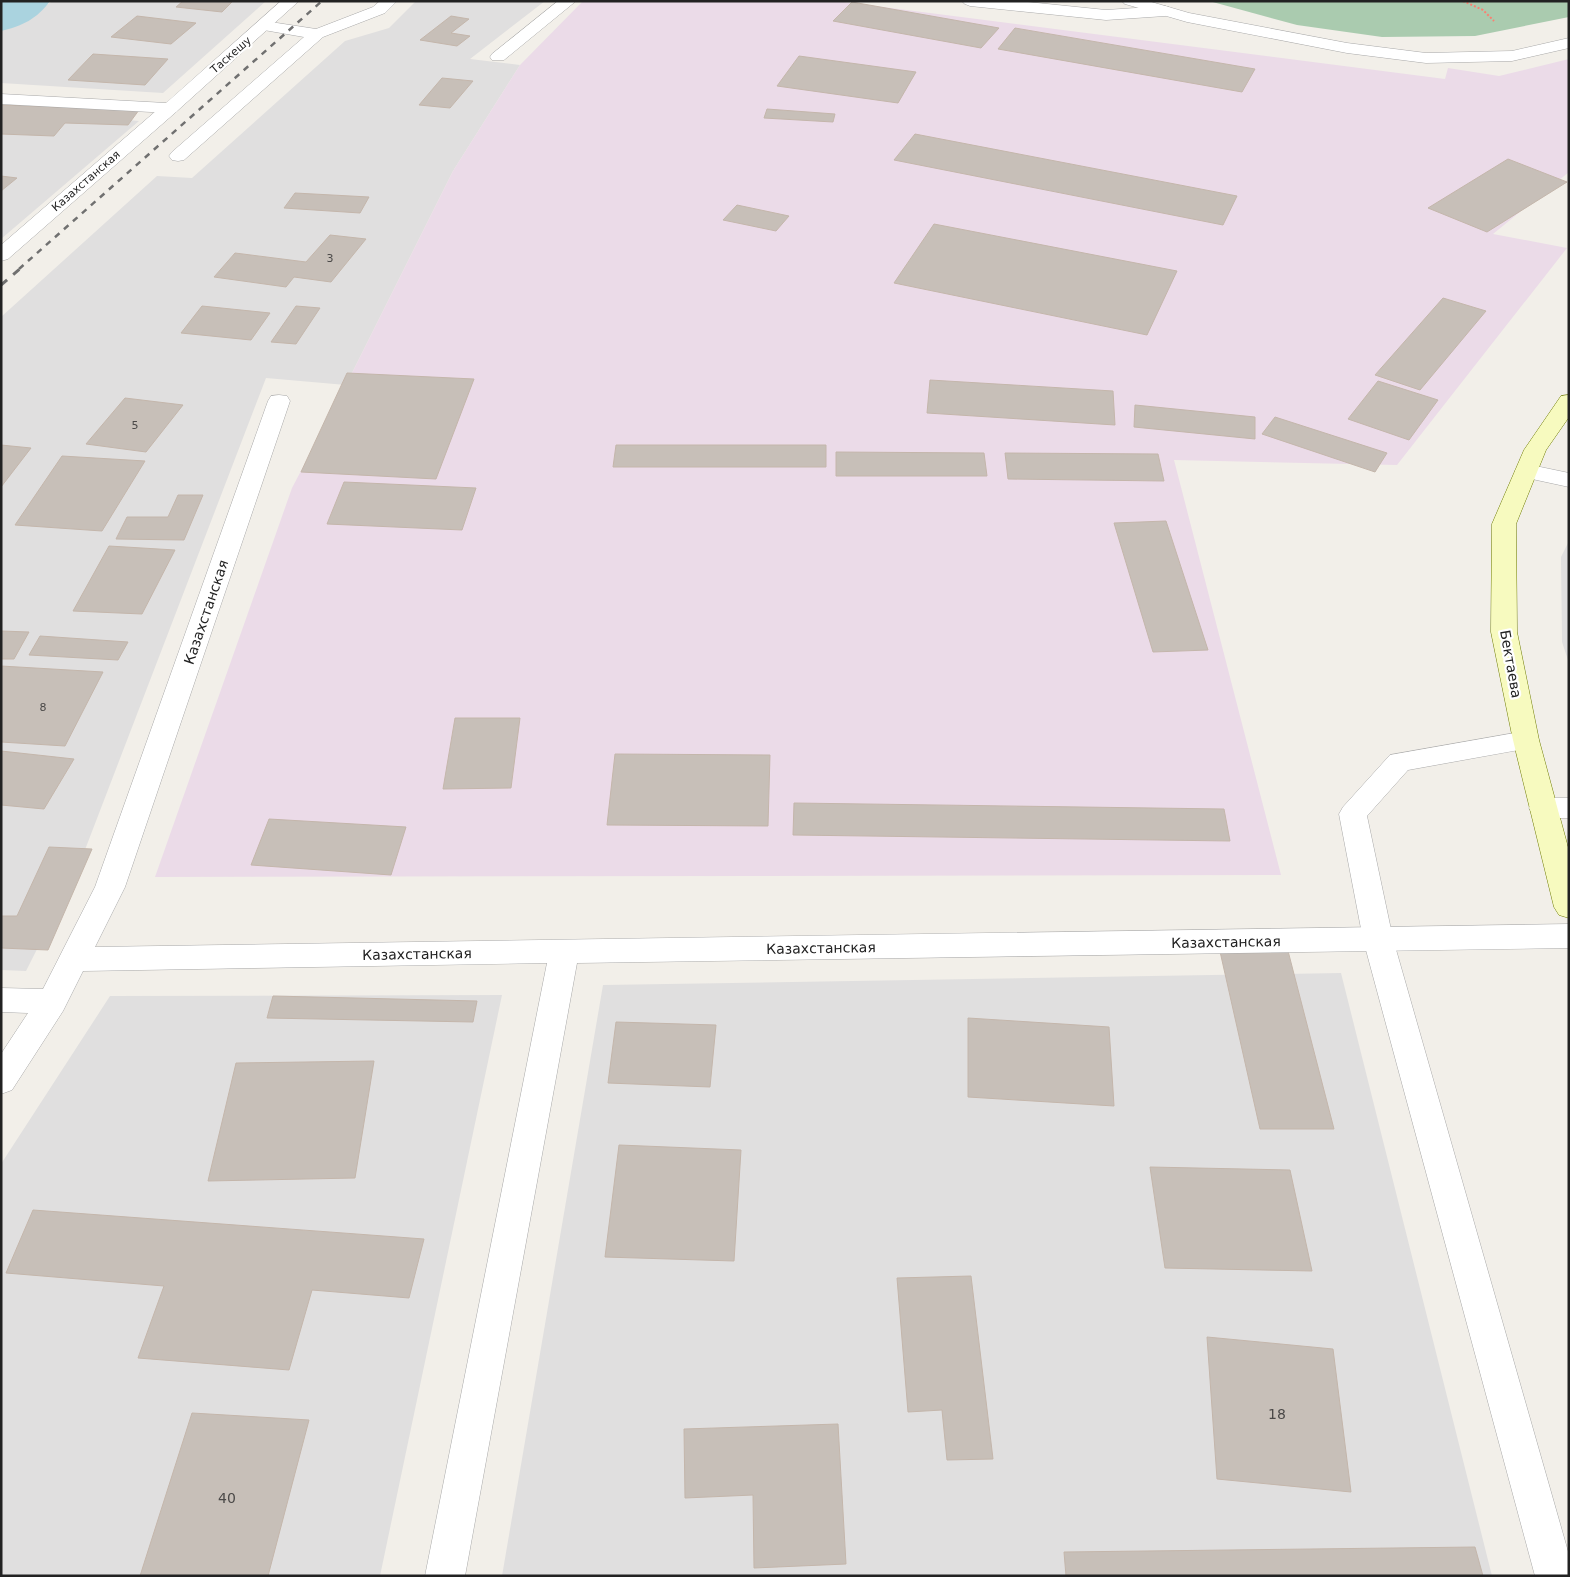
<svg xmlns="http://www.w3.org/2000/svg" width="1570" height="1577" viewBox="0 0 1570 1577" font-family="'DejaVu Sans',sans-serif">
<rect width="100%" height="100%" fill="#f2efe9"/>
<path fill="#e0dfdf" d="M 53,1 L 266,1 L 163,93 L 1,83 L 1,27 L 31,14 Z
M 416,1 L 545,1 L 470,59 L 520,65 L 453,171 L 346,385 L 266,378 L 78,868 L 26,971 L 1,970 L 1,317 L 157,176 L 192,178 L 345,41 L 389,28 Z
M 1,109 L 139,121 L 1,239 Z
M 1569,541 L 1569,663 L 1562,642 L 1561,557 Z
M 1341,973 L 1492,1576 L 502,1576 L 603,985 Z
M 502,995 L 380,1576 L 1,1576 L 1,1164 L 110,996 Z"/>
<path fill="#ebdbe8" d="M 583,1 L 836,1 L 1445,79 L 1448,68 L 1499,76 L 1569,59 L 1569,172 L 1493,234 L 1567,248 L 1397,465 L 1174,460 L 1281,875 L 155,877 L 292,488 L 346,385 L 453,171 L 520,65 Z"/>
<path fill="#aacbaf" d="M 1209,1 L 1569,1 L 1569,17 L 1475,36 L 1382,37 L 1297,25 Z"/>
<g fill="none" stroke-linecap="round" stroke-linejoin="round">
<path fill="#aad3df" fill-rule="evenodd" d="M 1,1 L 50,1 C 37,19 22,26 1,31 Z"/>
</g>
<path fill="#c7bfb8" stroke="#c4b6ab" d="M 183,1 L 225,1 L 232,2 L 222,12 L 176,7 Z
M 852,2 L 999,28 L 981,48 L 833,21 Z
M 137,16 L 196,23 L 171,44 L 111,37 Z
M 451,16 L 469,19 L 451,33 L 470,36 L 457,46 L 420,40 Z
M 1015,28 L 1255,69 L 1242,92 L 998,49 Z
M 93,54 L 168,59 L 145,85 L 68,80 Z
M 799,56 L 916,72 L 898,103 L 777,86 Z
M 442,78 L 473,81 L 450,108 L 419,105 Z
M 1,105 L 139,110 L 128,125 L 65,123 L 54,136 L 1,134 Z
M 767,109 L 835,114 L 833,122 L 764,118 Z
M 915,134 L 1237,196 L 1223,225 L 894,160 Z
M 1508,159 L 1567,182 L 1487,232 L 1428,208 Z
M 1,176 L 17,178 L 1,191 Z
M 295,193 L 369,197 L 360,213 L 284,208 Z
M 737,205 L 789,216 L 776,231 L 723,220 Z
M 934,224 L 1177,271 L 1147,335 L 894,283 Z
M 330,235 L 366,239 L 331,282 L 294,277 L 286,287 L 214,277 L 235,253 L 306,262 Z
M 1443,298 L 1486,311 L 1420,390 L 1375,375 Z
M 202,306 L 270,313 L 251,340 L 181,333 Z
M 296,306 L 320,308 L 296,344 L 271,342 Z
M 347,373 L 474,379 L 436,479 L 301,472 Z
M 930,380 L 1113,391 L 1115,425 L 927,413 Z
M 1378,381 L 1438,400 L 1409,440 L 1348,419 Z
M 125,398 L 183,405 L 146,452 L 86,444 Z
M 1135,405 L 1255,417 L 1255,439 L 1134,427 Z
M 1275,417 L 1387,453 L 1375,472 L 1262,434 Z
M 1,445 L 31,448 L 1,487 Z
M 616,445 L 826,445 L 826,467 L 613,467 Z
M 836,452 L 984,453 L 987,476 L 836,476 Z
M 1005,453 L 1158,454 L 1164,481 L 1008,479 Z
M 62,456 L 145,461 L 102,531 L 15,525 Z
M 344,482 L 476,488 L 462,530 L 327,524 Z
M 178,495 L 203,495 L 184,540 L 116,539 L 127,517 L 168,517 Z
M 1166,521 L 1208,650 L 1153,652 L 1114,523 Z
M 109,546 L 175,550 L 142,614 L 73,611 Z
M 1,631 L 29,632 L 14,659 L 1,659 Z
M 40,636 L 128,642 L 118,660 L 29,655 Z
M 1,666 L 103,672 L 65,746 L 1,742 Z
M 455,718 L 520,718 L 511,788 L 443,789 Z
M 1,751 L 74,759 L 44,809 L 1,805 Z
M 615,754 L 770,755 L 768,826 L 607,825 Z
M 794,803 L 1224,809 L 1230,841 L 793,835 Z
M 269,819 L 406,827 L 391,875 L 251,865 Z
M 49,847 L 92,849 L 48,950 L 1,948 L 1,916 L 17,916 Z
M 1219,947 L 1287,947 L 1334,1129 L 1260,1129 Z
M 273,996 L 477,1001 L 473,1022 L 267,1018 Z
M 968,1018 L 1109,1027 L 1114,1106 L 968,1097 Z
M 616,1022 L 716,1025 L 710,1087 L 608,1083 Z
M 374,1061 L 355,1178 L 208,1181 L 236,1063 Z
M 619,1145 L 741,1150 L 734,1261 L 605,1257 Z
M 1150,1167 L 1290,1170 L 1312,1271 L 1165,1268 Z
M 33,1210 L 424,1239 L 409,1298 L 312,1290 L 289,1370 L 138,1358 L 164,1286 L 6,1273 Z
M 971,1276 L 993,1459 L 947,1460 L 942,1410 L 908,1412 L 897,1278 Z
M 1207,1337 L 1333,1349 L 1351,1492 L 1217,1479 Z
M 192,1413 L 309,1420 L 268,1576 L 140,1576 Z
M 838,1424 L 846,1564 L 754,1568 L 753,1495 L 685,1498 L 684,1429 Z
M 1475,1547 L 1483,1576 L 1066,1576 L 1064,1552 Z"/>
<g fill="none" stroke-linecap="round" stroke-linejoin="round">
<g stroke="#a9a9a9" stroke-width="1">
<path id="lane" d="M 380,1 L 397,1 L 385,13 L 323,37 L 184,160 L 178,161 L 172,160 L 169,156 L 172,152 L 304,37 L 258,29 L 256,26 L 258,23 L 264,21 L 316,29 L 373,7 Z
M 558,1 L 576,1 L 504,60 L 492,60 L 490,57 L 492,54 Z
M 962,1 L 1018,1 L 1106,10 L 1165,6 L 1171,8 L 1173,11 L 1171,14 L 1165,16 L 1106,20 L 970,6 L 965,4 Z
M 170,103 L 176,104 L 179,108 L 176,112 L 8,259 L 1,261 L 1,245 L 164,104 Z
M 1526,464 L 1569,473 L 1569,487 L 1518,476 L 1515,471 L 1518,466 Z
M 1526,731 L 1535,733 L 1539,740 L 1535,747 L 1408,770 L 1367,816 L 1393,939 L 1569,1555 L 1569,1576 L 1535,1576 L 1363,939 L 1339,814 L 1343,807 L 1390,755 Z"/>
</g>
<g stroke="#a9a9a9" stroke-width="1">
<path id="street" d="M 281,1 L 299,1 L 176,112 L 170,113 L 1,104 L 1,94 L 166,103 Z
M 1122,1 L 1148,1 L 1189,13 L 1347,43 L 1426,53 L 1512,51 L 1569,38 L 1569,48 L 1512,61 L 1426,63 L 1347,53 L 1187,22 L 1125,4 Z
M 279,395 L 287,396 L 290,401 L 125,887 L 95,947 L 1569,924 L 1569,948 L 577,963 L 465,1576 L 425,1576 L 547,963 L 83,971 L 63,1011 L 12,1090 L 1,1094 L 1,1054 L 28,1013 L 1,1012 L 1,988 L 43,989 L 95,887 L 268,401 L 271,396 Z
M 1543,798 L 1569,798 L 1569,818 L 1543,818 L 1533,815 L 1529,808 L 1533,801 Z"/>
</g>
<g stroke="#707d05" stroke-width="1">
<path id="secondary" d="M 1569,395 L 1569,417 L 1546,450 L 1516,524 L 1517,632 L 1539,740 L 1569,851 L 1569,918 L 1559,915 L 1554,907 L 1513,740 L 1491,632 L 1492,524 L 1524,450 L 1561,396 Z"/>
</g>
<path stroke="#fa8072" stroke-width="2" stroke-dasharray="2 2" stroke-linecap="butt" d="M 1463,1 L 1483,10 L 1494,21"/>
<use href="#lane" fill="#fff" fill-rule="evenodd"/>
<use href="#street" fill="#fff" fill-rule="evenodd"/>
<use href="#secondary" fill="#f7fabf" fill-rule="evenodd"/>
<path stroke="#707070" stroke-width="2.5" stroke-dasharray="6 6" stroke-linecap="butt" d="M 19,269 L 322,1"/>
<path stroke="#707070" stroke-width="3" stroke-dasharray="8 8" stroke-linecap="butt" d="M 1,285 L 21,268"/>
</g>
<g text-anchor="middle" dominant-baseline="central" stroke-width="4.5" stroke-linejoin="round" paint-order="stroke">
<g font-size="11" fill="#222" stroke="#fff">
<text transform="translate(231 55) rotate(-41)">Таскешу</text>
<text transform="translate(86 181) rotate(-41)">Казахстанская</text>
</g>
<g font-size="11" fill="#4b4948">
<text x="330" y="258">3</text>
<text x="135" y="425">5</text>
<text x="43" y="707">8</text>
</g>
<g font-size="14" fill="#222" stroke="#fff">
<text transform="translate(206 612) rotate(-71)">Казахстанская</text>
<text transform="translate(1511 664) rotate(80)">Бектаева</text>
<text transform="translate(1226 942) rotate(-1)">Казахстанская</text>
<text transform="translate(821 948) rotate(-1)">Казахстанская</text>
<text transform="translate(417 954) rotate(-1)">Казахстанская</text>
</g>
<g font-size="14" fill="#4b4948">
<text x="1277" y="1414">18</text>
<text x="227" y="1498">40</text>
</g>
</g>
<rect width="1570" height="1577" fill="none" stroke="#222222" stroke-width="5"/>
</svg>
